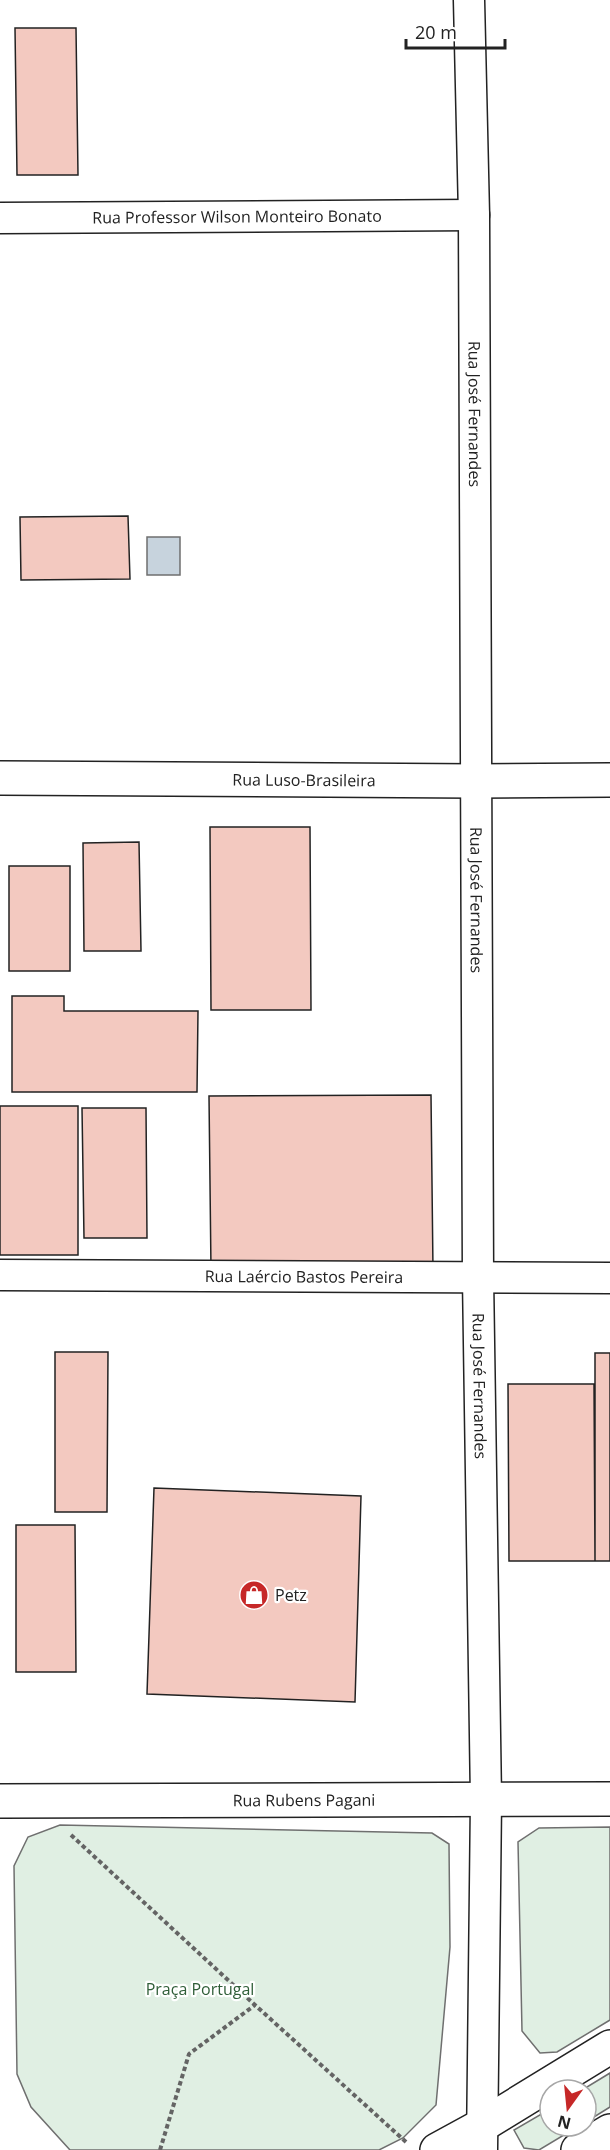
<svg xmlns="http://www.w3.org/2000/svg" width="610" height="2150" viewBox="0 0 610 2150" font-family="'Open Sans',sans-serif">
<rect width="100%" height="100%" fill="#fff"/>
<path fill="#e0efe3" stroke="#6f6f6f" stroke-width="1.5" d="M 60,1825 L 432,1833 L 449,1844 L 450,1947 L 436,2105 L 403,2138 L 379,2150 L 70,2150 L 31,2107 L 17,2074 L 14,1866 L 28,1837 Z
M 610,1827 L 610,2020 L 557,2052 L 540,2053 L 522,2031 L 518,1842 L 539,1828 Z
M 610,2073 L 610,2107 L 586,2122 L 586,2090 L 582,2090 Z
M 550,2109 L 550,2126 L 579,2126 L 539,2150 L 524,2148 L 514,2130 Z"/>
<path fill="#c7d3dd" stroke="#6f6f6f" stroke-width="1.5" d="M 147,537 L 180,537 L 180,575 L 147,575 Z"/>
<path fill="#f3c9c0" stroke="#222" stroke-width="1.5" d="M 15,28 L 76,28 L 78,175 L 17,175 Z
M 128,516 L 130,579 L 21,580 L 20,517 Z
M 210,827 L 310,827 L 311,1010 L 211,1010 Z
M 139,842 L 141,951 L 84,951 L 83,843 Z
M 9,866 L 70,866 L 70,971 L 9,971 Z
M 12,996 L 64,996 L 64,1011 L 198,1011 L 197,1092 L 12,1092 Z
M 431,1095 L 433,1270 L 211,1270 L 209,1096 Z
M 0,1106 L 78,1106 L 78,1255 L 0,1255 Z
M 82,1108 L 146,1108 L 147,1238 L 84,1238 Z
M 55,1352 L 108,1352 L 107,1512 L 55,1512 Z
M 595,1353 L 610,1353 L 610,1561 L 595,1561 Z
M 508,1384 L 594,1384 L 595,1561 L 509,1561 Z
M 154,1488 L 361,1496 L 355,1702 L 147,1694 Z
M 16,1525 L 75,1525 L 76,1672 L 16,1672 Z"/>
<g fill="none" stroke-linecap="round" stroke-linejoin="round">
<g stroke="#222" stroke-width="33">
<g id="street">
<path id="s1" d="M 469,0 L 474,215 L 478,1277 L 486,1800 L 482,2150"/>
<path id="s2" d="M 0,218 L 474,215"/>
<path id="s3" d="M 0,1275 L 610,1278"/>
</g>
</g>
<g stroke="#222" stroke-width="36">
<g id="secondary">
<path id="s4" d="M 0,778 L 475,781 L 610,780"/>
<path id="s5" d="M 0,1801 L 610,1799"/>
<path d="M 437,2150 L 481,2126 L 610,2047"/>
<path d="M 578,2150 L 610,2131"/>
</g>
</g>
<path stroke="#646464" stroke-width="4" stroke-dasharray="4.5 3" stroke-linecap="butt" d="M 71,1835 L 255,2005 L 406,2142
M 160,2150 L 189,2054 L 255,2005"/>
<use href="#street" stroke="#fff" stroke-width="30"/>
<use href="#secondary" stroke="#fff" stroke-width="33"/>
</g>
<defs>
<g id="shop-disc" transform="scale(1.5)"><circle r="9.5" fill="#c62828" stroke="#fff"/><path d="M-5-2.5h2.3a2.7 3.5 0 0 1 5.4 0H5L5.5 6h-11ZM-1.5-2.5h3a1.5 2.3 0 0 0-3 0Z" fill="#fff"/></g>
</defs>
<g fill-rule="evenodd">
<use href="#shop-disc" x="254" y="1595"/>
</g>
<g text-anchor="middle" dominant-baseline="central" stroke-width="4.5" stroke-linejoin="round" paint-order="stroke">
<g font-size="16" fill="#222" stroke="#fff">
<text stroke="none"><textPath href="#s2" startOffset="237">Rua Professor Wilson Monteiro Bonato</textPath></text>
<text stroke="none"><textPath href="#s1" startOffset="414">Rua José Fernandes</textPath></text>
<text stroke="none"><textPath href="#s4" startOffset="304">Rua Luso-Brasileira</textPath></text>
<text stroke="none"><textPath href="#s1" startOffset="900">Rua José Fernandes</textPath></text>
<text stroke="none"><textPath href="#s3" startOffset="304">Rua Laércio Bastos Pereira</textPath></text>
<text stroke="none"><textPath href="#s1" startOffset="1386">Rua José Fernandes</textPath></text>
<text stroke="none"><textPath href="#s5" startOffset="304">Rua Rubens Pagani</textPath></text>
</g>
<g font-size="16" fill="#222" stroke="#fff" text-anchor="start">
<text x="275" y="1595">Petz</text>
</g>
<g font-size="16" fill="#2f5e38" stroke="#fff">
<text x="200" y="1989">Praça Portugal</text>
</g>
</g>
<g transform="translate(568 2108) rotate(195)"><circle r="28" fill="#ffffff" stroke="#a7a7a7" stroke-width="1.5"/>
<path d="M0-4.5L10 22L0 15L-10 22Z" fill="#c62828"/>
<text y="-9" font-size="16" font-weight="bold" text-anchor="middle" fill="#222222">N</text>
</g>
<path d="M406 39v9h99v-9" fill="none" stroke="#222222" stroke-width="3"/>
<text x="415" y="39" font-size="18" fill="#222222" stroke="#ffffff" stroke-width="4.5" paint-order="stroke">20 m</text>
</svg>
